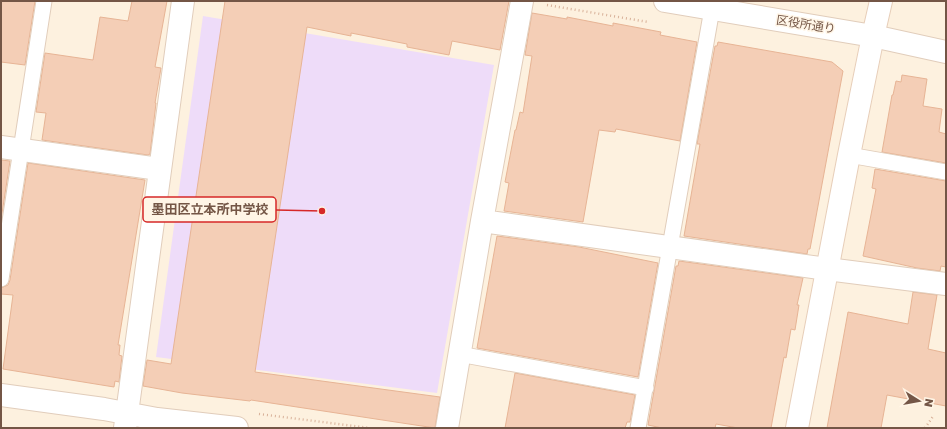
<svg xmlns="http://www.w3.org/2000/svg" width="947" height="429" viewBox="0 0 947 429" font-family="'Golos Text','Noto Sans JP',sans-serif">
<rect width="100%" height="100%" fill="#fdf1df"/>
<path fill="#eedcf9" d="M 203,16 L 494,65 L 437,393 L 156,357 Z"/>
<path fill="#f4ceb6" stroke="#e7b495" d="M 1,1 L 35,1 L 25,65 L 1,62 Z
M 132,1 L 167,1 L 155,67 L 161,68 L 155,103 L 156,103 L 150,154 L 148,155 L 42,140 L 46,113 L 36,112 L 45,53 L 93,60 L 100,17 L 128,21 Z
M 225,1 L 509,1 L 500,50 L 452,41 L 449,55 L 407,47 L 407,44 L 351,33 L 351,36 L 307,27 L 255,372 L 440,397 L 435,428 L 251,400 L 250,401 L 182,393 L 143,386 L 147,360 L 171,364 Z
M 532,13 L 567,19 L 567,17 L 613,26 L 613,23 L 661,32 L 660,35 L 697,42 L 680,141 L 616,129 L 615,132 L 599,130 L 583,222 L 504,211 L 509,183 L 505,182 L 515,130 L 516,130 L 520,112 L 523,113 L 532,56 L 525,55 Z
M 718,42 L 832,62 L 843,71 L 810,249 L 808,249 L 807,254 L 684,236 L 700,144 L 697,144 L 715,46 L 717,46 Z
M 902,75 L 927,79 L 923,106 L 942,109 L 939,132 L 946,134 L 946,163 L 882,152 L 892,95 L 893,95 L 896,81 L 901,82 Z
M 1,160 L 10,161 L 1,220 Z
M 28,163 L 145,180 L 118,345 L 120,345 L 119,355 L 122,356 L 119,382 L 115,381 L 114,387 L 3,369 L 13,295 L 1,294 L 1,288 L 8,285 L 10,280 Z
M 875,169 L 946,181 L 946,267 L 941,266 L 940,271 L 917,268 L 863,256 L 876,189 L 872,188 Z
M 497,236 L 579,247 L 658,263 L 638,377 L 477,348 Z
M 679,261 L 803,278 L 797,305 L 799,305 L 795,330 L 791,329 L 786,358 L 784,357 L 771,428 L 738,428 L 716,424 L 715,428 L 662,428 L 648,425 L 676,266 L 678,266 Z
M 913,292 L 937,295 L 928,349 L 946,353 L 946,406 L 887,395 L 881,428 L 827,428 L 848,312 L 908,324 Z
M 515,373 L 635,395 L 630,422 L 627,422 L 625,428 L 505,428 Z"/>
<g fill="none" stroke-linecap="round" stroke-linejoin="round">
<g stroke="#e1cdbb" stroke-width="17">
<path id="lane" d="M 849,155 L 946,172
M 1,279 L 44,1
M 459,354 L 646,388
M 638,428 L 712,9"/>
</g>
<g stroke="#e1cdbb" stroke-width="24">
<path id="street" d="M 665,1 L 873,36 L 946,52
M 1,147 L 159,169
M 482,221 L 827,269 L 946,284
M 1,395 L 104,409 L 157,419 L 237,428
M 125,428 L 183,1
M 447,428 L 482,221 L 522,1"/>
</g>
<g stroke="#e7ceb9" stroke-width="24">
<path id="secondary" d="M 797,428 L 849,155 L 873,36 L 881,1"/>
</g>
<path stroke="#d8b199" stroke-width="2.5" stroke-dasharray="1 3" stroke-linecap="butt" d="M 547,5 L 648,22
M 259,414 L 370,428
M 925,428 L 934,415"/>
<use href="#lane" stroke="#fff" stroke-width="15"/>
<use href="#street" stroke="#fff" stroke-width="22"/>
<use href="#secondary" stroke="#fff" stroke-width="22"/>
</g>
<g text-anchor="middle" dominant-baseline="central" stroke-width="3" stroke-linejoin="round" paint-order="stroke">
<g font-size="12" fill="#745646" stroke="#fff5e6">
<text transform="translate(806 24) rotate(9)">区役所通り</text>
</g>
</g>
<path fill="none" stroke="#d62828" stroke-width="1.5" d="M322 211L276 210"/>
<circle fill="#d62828" stroke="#fff5e6" stroke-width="1.5" cx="322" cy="211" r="4"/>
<rect fill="#fff5e6" stroke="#d62828" stroke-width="1.5" x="143" y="197" width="133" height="25" rx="4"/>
<g font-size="13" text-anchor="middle" font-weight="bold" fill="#745646">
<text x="210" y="214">墨田区立本所中学校</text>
</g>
<rect width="947" height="429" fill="none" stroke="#745646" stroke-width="4"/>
<g transform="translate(919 401) rotate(101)" stroke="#fff5e6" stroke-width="3" paint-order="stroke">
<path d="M0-3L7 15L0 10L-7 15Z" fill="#745646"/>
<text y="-6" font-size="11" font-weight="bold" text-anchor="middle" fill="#745646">N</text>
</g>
</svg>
